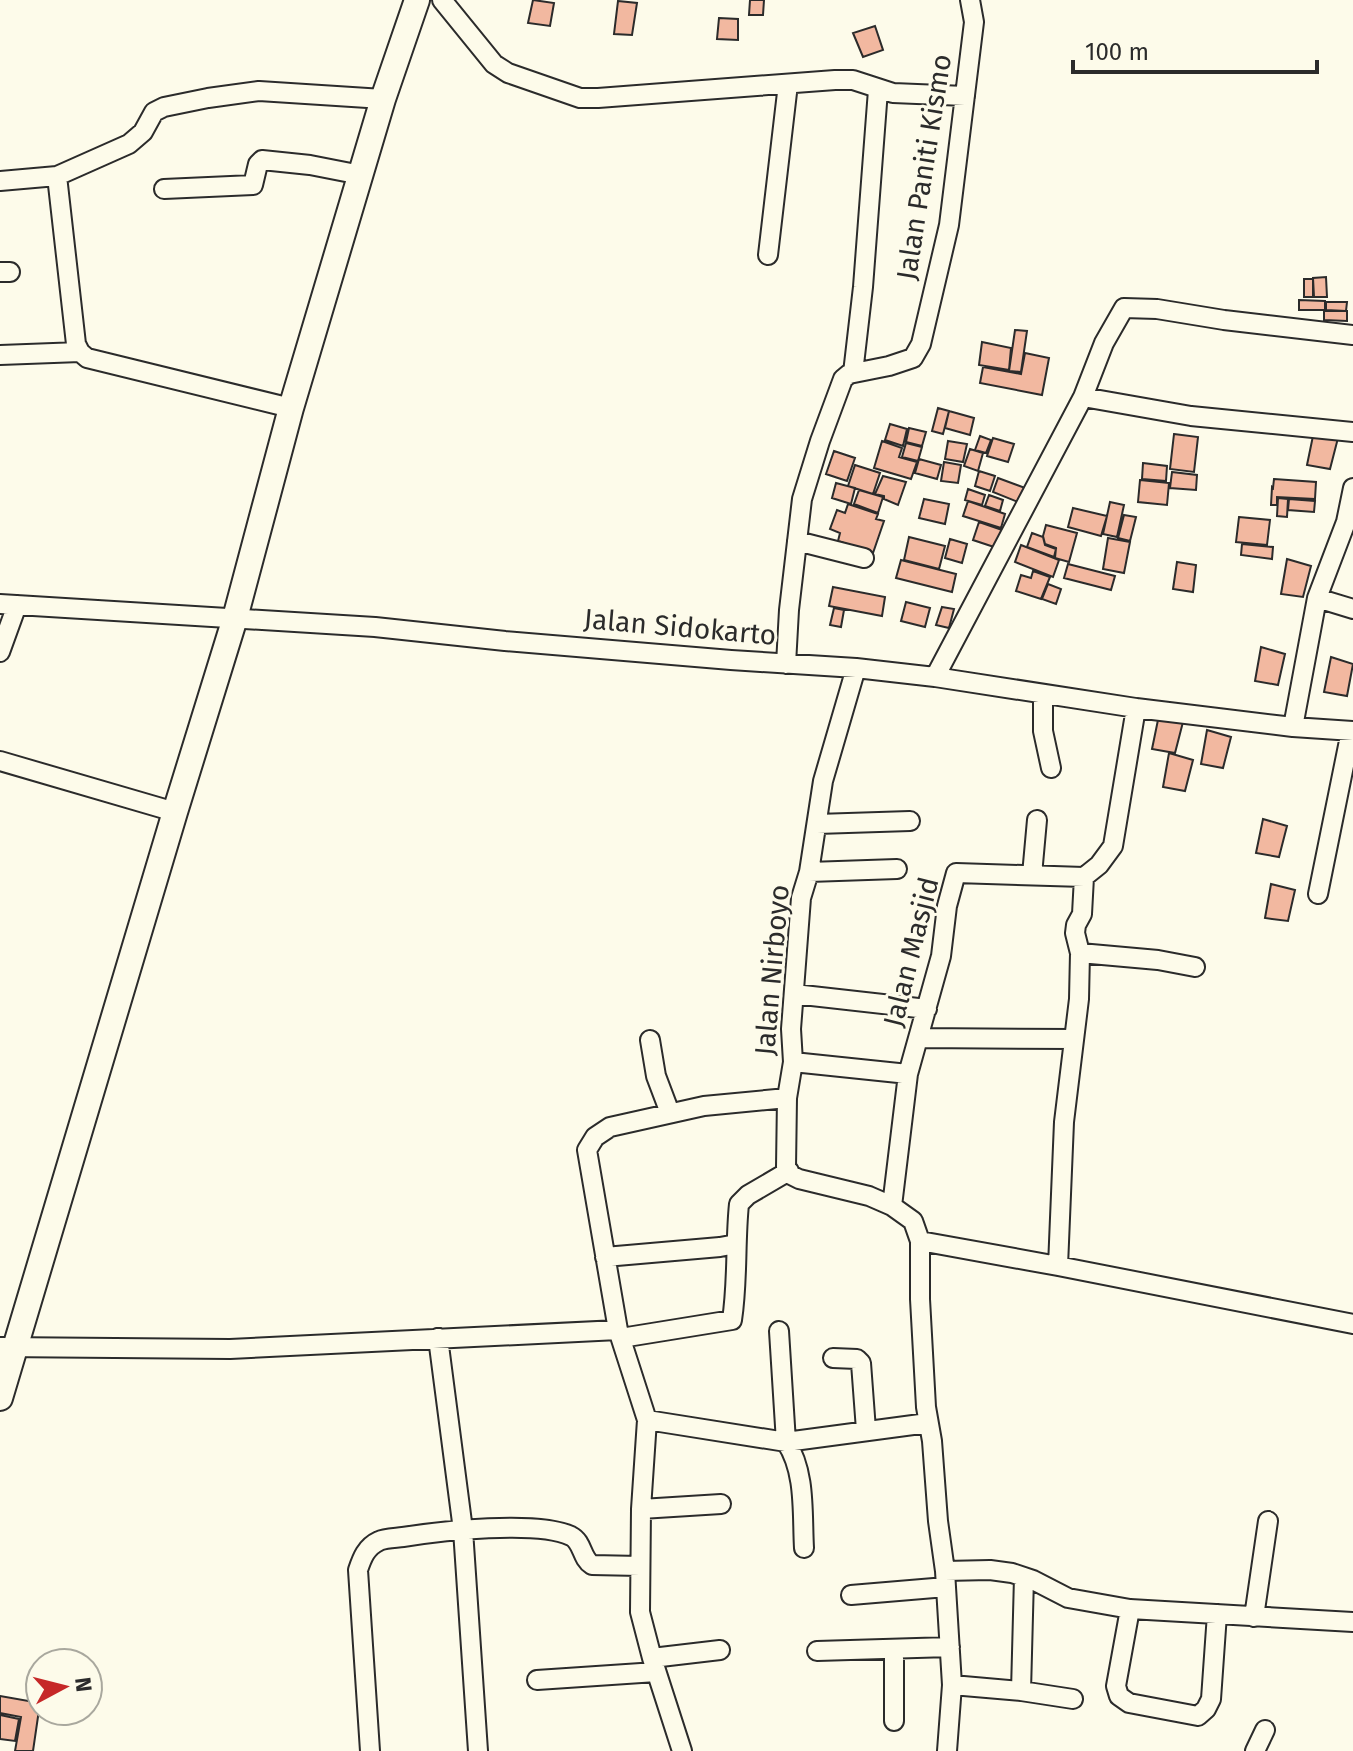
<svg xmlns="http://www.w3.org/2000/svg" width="1353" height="1751" viewBox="0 0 1353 1751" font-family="'Fira Sans',sans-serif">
<rect width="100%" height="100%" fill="#fdfbea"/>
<path fill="#f2b8a0" stroke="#2b2b2b" stroke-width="2" d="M 533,0 L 554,3 L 550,26 L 528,23 Z
M 750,0 L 764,0 L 763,15 L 749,15 Z
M 618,1 L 637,3 L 632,35 L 614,34 Z
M 719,18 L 738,19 L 738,40 L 717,39 Z
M 875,26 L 883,50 L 863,57 L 853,33 Z
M 1326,277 L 1327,297 L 1314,297 L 1313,278 Z
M 1304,279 L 1313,279 L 1313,297 L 1304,297 Z
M 1299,300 L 1325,301 L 1325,310 L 1299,310 Z
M 1326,302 L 1347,302 L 1346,311 L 1326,310 Z
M 1324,311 L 1347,311 L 1347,321 L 1324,320 Z
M 1015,330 L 1027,331 L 1021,372 L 1009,371 Z
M 982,342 L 1011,348 L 1009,370 L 979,365 Z
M 1025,353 L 1049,358 L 1042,395 L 980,383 L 983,367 L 1021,374 Z
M 938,408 L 949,411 L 943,434 L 932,431 Z
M 949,411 L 974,418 L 970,435 L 945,428 Z
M 890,424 L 907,429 L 903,446 L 885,440 Z
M 909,428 L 926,432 L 922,446 L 906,442 Z
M 1314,431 L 1338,438 L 1330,469 L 1307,465 Z
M 1174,434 L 1198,437 L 1194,472 L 1170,469 Z
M 980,436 L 991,440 L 986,453 L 975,450 Z
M 993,438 L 1014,444 L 1008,462 L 987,456 Z
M 882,441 L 902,448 L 899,457 L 917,462 L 911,479 L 874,468 Z
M 948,441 L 967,444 L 963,462 L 945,459 Z
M 906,443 L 922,447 L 918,461 L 902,457 Z
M 970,449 L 983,453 L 978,471 L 964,466 Z
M 834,451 L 855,458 L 847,481 L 826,474 Z
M 919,459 L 941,465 L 937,479 L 915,473 Z
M 944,462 L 961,465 L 958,483 L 941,481 Z
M 1143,463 L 1167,466 L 1166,481 L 1142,479 Z
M 855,465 L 880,473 L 873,494 L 848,486 Z
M 979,471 L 995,476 L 990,491 L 975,486 Z
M 1172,472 L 1197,475 L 1196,490 L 1170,488 Z
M 883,476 L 906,482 L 898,505 L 884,499 L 884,496 L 875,494 Z
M 998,478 L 1028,489 L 1023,504 L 993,492 Z
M 1274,479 L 1316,482 L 1315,499 L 1277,497 L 1277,505 L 1271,505 L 1272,487 L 1273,488 Z
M 1140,480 L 1169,483 L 1167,505 L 1138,502 Z
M 836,483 L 855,488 L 851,504 L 832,498 Z
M 968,489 L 985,495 L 982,505 L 965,500 Z
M 859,490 L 883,497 L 878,513 L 854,504 Z
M 989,495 L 1003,500 L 1000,511 L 985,506 Z
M 1278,498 L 1288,499 L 1287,517 L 1277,516 Z
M 924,499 L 949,504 L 945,524 L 919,518 Z
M 1289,499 L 1315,501 L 1314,512 L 1288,510 Z
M 968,501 L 1005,514 L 1001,528 L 963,516 Z
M 1110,502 L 1124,505 L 1117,537 L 1103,534 Z
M 848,504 L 878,514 L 876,519 L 884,521 L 873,553 L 838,541 L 840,533 L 830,529 L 837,510 L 845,513 Z
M 1073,508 L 1107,516 L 1101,536 L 1068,527 Z
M 1124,515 L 1136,517 L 1130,541 L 1118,538 Z
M 1239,517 L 1270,520 L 1267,545 L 1236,542 Z
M 979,522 L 1008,532 L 1003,550 L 973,540 Z
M 1046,525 L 1077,533 L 1069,562 L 1055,558 L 1056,548 L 1045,544 L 1043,536 Z
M 1032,533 L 1043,537 L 1045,545 L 1056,549 L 1054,557 L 1027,547 Z
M 909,537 L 945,546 L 939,569 L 904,560 Z
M 1108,538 L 1130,542 L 1124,573 L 1103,569 Z
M 950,539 L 967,544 L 962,563 L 945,558 Z
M 1242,544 L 1273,547 L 1272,559 L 1241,555 Z
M 1021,545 L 1059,560 L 1053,577 L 1015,562 Z
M 1287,559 L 1311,566 L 1303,597 L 1281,594 Z
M 901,560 L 956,574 L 952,592 L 896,578 Z
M 1177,562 L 1196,565 L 1193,592 L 1173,589 Z
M 1068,564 L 1115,576 L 1111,590 L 1064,578 Z
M 1033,571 L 1050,577 L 1041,599 L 1016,591 L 1021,575 L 1031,578 Z
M 1048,584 L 1061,589 L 1056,604 L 1042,599 Z
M 833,587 L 885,597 L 882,616 L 829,606 Z
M 906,602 L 930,608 L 925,627 L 901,621 Z
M 942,607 L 954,609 L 949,628 L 936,625 Z
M 834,608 L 844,610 L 841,627 L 830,625 Z
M 1261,647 L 1285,654 L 1278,685 L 1255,681 Z
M 1331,657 L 1353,664 L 1347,696 L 1324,692 Z
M 1159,715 L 1183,722 L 1175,753 L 1152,749 Z
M 1207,730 L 1231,737 L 1223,768 L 1201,764 Z
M 1169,753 L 1193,760 L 1185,791 L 1163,787 Z
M 1263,819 L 1287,826 L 1279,857 L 1256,853 Z
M 1271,884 L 1295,890 L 1288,921 L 1265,918 Z
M 0,1696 L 40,1703 L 33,1751 L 15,1751 L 21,1717 L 0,1713 Z
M 0,1715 L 19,1719 L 15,1741 L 0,1739 Z"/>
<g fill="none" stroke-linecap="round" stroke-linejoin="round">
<g stroke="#2b2b2b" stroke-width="22">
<path id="minor" d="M 442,0 L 494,64 L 508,73 L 580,98 L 598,98 L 835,80 L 853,80 L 893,93 L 965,96
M 57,176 L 76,344 L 80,352 L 87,358 L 291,408
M 0,181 L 57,176 L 129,144 L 143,132 L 154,112 L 164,107 L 208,98 L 259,91 L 383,99
M 164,189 L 253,185 L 258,164 L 262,160 L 310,165 L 361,175
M 768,255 L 788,84
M 0,272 L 10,272
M 0,355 L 80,352
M 853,373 L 863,287 L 878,90
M 1083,397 L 1191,416 L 1353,432
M 797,541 L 864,558
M 1317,598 L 1353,609
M 0,604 L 375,627 L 505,641 L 731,660 L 856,668 L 935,677 L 1136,708 L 1293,727 L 1353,731
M 0,652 L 17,605
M 786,664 L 789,610 L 802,499 L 820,441 L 843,379 L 849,374 L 889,366 L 913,358 L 921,344 L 949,225 L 974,22 L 970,0
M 856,668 L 823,781 L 809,872 L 801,898 L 791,1029 L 793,1062 L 787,1098 L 786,1167 L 791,1175 L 799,1179 L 869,1196 L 892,1206 L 913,1221 L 920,1241 L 920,1299 L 926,1407 L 932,1441 L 938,1521 L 945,1571 L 990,1570 L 1012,1573 L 1033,1580 L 1068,1598 L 1130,1609 L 1353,1622
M 935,677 L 1083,397 L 1104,343 L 1124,308 L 1157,309 L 1224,320 L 1353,335
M 1043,694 L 1043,731 L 1051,768
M 1293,727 L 1317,598 L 1346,522 L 1353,488
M 0,761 L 175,812
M 817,824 L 910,821
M 809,872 L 897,869
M 1032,875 L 1037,820
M 1318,894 L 1351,731
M 1080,953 L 1158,960 L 1195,967
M 794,994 L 927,1009
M 919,1038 L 1074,1039
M 650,1040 L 656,1076 L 670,1113
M 793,1062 L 908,1074
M 892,1206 L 908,1074 L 941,956 L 947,906 L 956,873 L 1084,877 L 1099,865 L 1113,846 L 1136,708
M 920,1241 L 1058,1266 L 1353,1324
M 605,1257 L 720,1247 L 736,1244
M 1058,1266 L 1064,1122 L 1079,999 L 1080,953 L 1075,933 L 1076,925 L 1082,914 L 1084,877
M 779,1331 L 786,1442 C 806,1472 802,1513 804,1548
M 438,1338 L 463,1530 L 478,1751
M 621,1338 L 732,1320 C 738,1281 735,1243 739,1204 L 748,1195 L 789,1171
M 0,1347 L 230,1349 L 618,1330
M 833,1358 L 857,1359 L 861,1363 L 866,1430
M 647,1420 L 786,1442 L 928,1423
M 641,1509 L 721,1504
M 945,1571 L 952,1685 L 947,1751
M 851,1595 L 946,1587
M 1130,1609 L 1116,1686 L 1119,1696 L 1129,1703 L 1198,1716 L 1206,1709 L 1211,1699 L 1217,1614
M 1254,1617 L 1268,1521
M 817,1651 L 950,1647
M 652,1658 L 720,1650
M 537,1680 L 656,1672
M 952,1685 L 1021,1691 L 1073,1699
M 1021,1691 L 1024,1577
M 894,1721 L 894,1649
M 370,1751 L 358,1570 C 362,1558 366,1547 379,1541 C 385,1538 396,1538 403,1537 C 441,1531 537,1520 571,1536 C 583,1542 581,1558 592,1565 L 640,1566
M 682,1751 L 652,1658 L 640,1612 L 641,1509 L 647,1420 L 618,1330 L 587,1150 L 595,1137 L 610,1127 L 704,1106 L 787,1098
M 1255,1751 L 1265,1730"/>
</g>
<g stroke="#2b2b2b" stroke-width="28">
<path id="major" d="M 0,1398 L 175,812 L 235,618 L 291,408 L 383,99 L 417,0"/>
</g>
<use href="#minor" stroke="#fdfbea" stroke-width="18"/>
<use href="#major" stroke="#fdfbea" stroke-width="24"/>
</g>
<g text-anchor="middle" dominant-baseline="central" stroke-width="6" stroke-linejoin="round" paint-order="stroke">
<g font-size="28" fill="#2b2b2b" stroke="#fdfbea">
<text transform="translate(924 167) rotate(-81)">Jalan Paniti Kismo</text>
<text transform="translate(680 627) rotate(5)">Jalan Sidokarto</text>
<text transform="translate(911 952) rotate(-76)">Jalan Masjid</text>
<text transform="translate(772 970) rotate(-85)">Jalan Nirboyo</text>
</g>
</g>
<g transform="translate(64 1687) rotate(83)"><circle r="38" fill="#fdfbea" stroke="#a9a89e" stroke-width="2"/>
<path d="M0-6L14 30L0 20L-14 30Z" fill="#c62828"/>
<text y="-12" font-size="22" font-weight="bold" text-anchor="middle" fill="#2b2b2b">N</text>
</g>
<path d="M1073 60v12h244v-12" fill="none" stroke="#2b2b2b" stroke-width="4"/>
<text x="1085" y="60" font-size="24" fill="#2b2b2b" stroke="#fdfbea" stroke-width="6" paint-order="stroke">100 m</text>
</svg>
